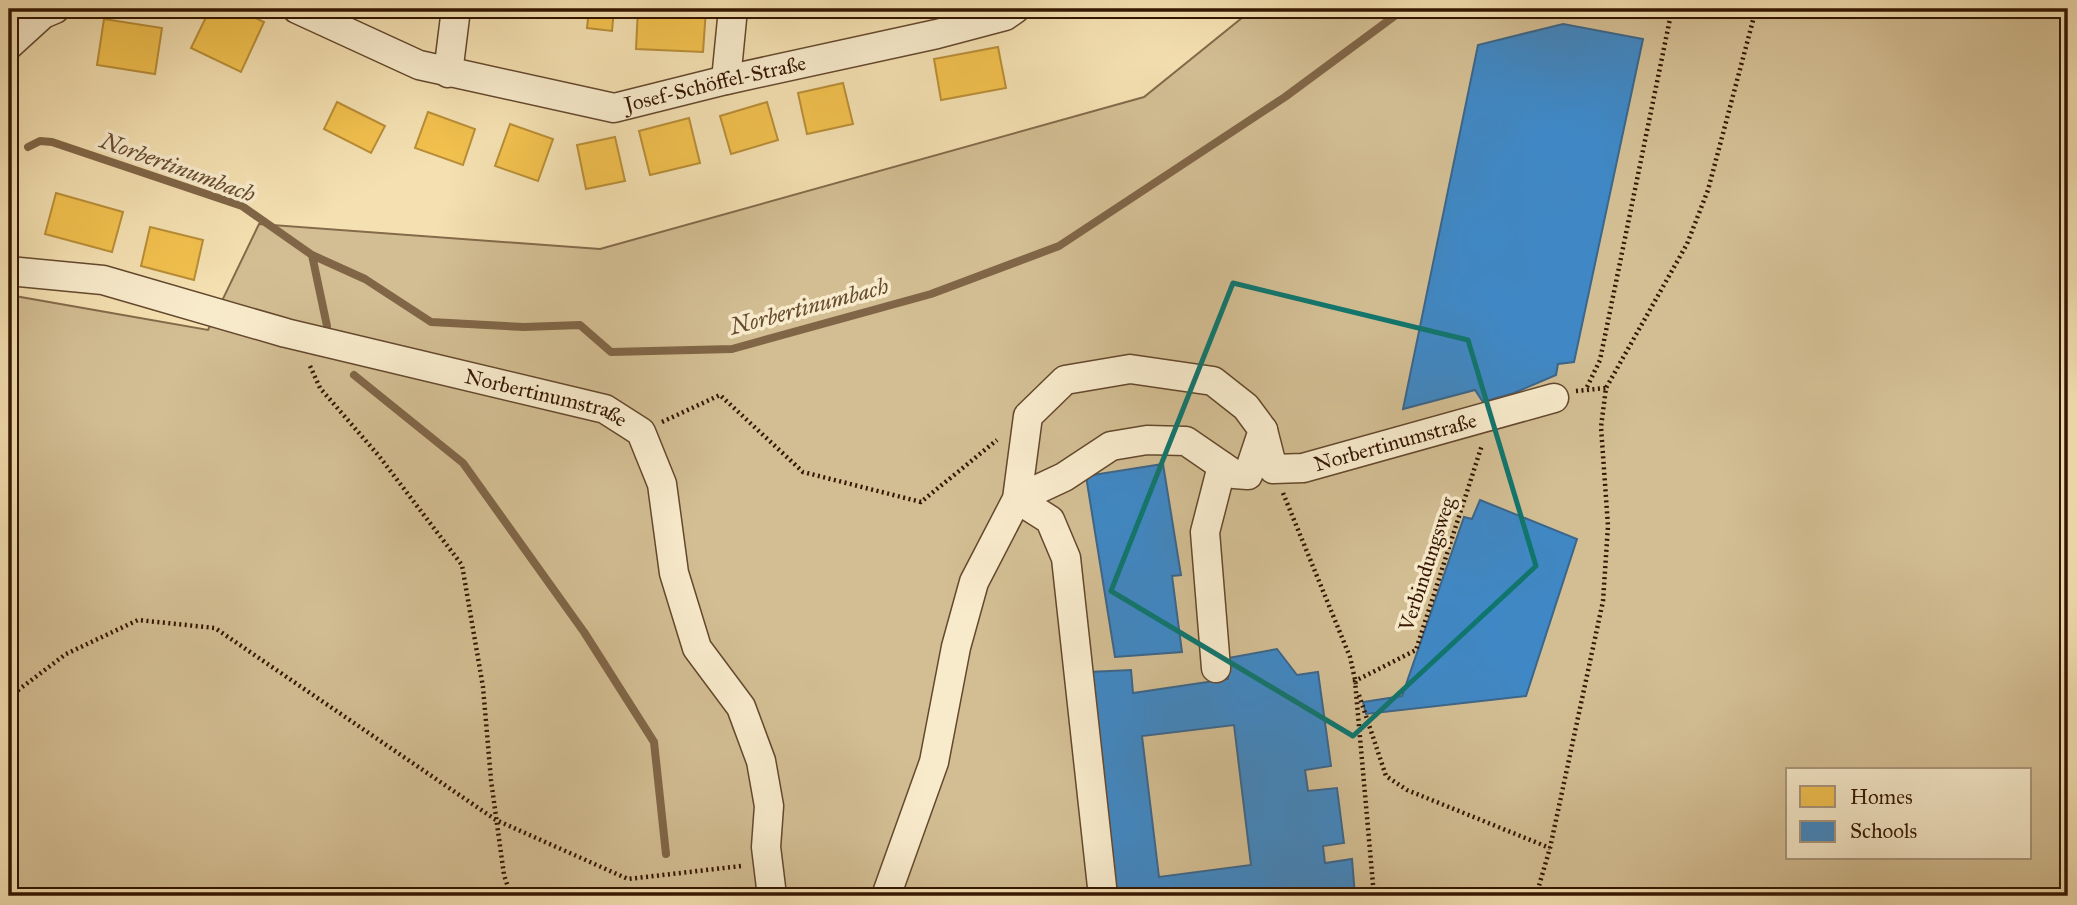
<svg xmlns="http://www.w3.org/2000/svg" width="2077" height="905" viewBox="0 0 2077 905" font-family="'IM FELL Great Primer',serif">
<rect width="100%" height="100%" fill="#f4e0b1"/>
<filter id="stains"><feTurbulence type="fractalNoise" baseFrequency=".00286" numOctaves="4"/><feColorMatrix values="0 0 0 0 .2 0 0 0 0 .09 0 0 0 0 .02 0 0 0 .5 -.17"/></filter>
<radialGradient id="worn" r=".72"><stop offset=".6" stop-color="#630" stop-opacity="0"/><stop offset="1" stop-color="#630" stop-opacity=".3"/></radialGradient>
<path fill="#d3be93" stroke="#846a4a" stroke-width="2" fill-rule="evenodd" d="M 1253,9 L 2068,9 L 2068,896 L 9,896 L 9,295 L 208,330 L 259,224 L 600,249 L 1144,97 ZM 1788,770 L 2030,770 L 2030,858 L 1788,858 Z"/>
<path fill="#f2c14e" stroke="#b98e37" stroke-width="2" d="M 210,9 L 236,9 L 264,22 L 241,72 L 191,48 Z
M 589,9 L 614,9 L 612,31 L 587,28 Z
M 638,9 L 706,9 L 703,52 L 636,49 Z
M 104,19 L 162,28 L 155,74 L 97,65 Z
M 998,47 L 1006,88 L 941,100 L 934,59 Z
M 843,83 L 853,124 L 807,134 L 798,93 Z
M 337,102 L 385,126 L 371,153 L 324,129 Z
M 767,102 L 778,140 L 731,154 L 720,116 Z
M 428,112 L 475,129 L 463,165 L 415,148 Z
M 689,118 L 700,163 L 650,175 L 639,131 Z
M 510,124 L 553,139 L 538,181 L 495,166 Z
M 615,137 L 625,181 L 586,189 L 577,145 Z
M 56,193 L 123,212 L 112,252 L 45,234 Z
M 150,227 L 203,240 L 194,280 L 141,266 Z"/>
<path fill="#3f88c5" stroke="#3c668a" stroke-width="2" fill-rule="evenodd" d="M 1563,24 L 1643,39 L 1574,362 L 1558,364 L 1556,375 L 1514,393 L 1483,402 L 1475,390 L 1403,409 L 1478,45 Z
M 1163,464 L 1181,575 L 1172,576 L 1182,652 L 1115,657 L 1086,476 Z
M 1480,500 L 1577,539 L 1526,696 L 1366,714 L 1363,702 L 1402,696 L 1464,517 L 1472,519 Z
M 1277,649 L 1297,675 L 1318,672 L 1331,766 L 1305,770 L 1308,791 L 1337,788 L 1344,843 L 1323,846 L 1325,863 L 1352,859 L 1355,896 L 1115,896 L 1088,672 L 1131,670 L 1133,693 L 1228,679 L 1228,658 ZM 1234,725 L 1251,865 L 1159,877 L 1142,736 Z"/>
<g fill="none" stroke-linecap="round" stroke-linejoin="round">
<path stroke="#806647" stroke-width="8" d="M 28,147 L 40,141 L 52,142 L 242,206 L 312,255 L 365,279 L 431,322 L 524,327 L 580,325 L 611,352 L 732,349 L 931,294 L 1059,246 L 1285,97 L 1404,9
M 312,255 L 327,326
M 354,375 L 463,463 L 584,632 L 654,742 L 666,854"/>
<g stroke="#64482d" stroke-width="31">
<g id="minor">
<path id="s1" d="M 297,9 L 419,65 L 614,108 L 726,80 L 937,34 L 1005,16 L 1015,9"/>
<path d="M 9,45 L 43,14 L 55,9"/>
<path d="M 448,73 L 456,9"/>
<path d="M 726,80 L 733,9"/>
<path id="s2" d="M 9,271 L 103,280 L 286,333 L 605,409 L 641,432 L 662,484 L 674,573 L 697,648 L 741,707 L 761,761 L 769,806 L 766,847 L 772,896"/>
<path id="s3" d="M 1263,430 L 1273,469 L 1303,468 L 1554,398"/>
<path d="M 1017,499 L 1050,520 L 1066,558 L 1103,896"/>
<path d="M 1216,668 L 1205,532 L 1222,466"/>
<path d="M 886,896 L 934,762 L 956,647 L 974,582 L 1017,499 L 1028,416 L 1065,380 L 1130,369 L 1213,381 L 1246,407 L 1263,430 L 1248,475 L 1234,474 L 1186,441 L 1147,440 L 1111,446 L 1064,477 L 1017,499"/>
</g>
</g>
<path stroke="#341601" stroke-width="4.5" stroke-dasharray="2 3.5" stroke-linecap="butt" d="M 310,366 L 320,388 L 379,456 L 462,565 L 483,687 L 491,780 L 504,875 L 511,896
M 1587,387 L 1600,360 L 1672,9
M 1576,391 L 1606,388
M 662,422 L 720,395 L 803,472 L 921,502 L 997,440
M 1283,493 L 1350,657 L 1356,684
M 1359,695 L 1386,776 L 1407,790 L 1550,848
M 9,697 L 66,654 L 138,620 L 215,628 L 496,820 L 628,879 L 741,866
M 1374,896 L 1355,681 L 1416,650 L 1482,445
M 1536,896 L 1550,848 L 1603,601 L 1608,526 L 1601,427 L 1606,388 L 1687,244 L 1708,190 L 1756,9"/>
<use href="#minor" stroke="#f8ebcc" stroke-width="28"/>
</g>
<path fill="none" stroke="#0f766e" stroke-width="5" stroke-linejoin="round" d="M 1233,283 L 1468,340 L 1536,566 L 1353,736 L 1111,591 Z"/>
<g text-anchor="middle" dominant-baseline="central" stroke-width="7" stroke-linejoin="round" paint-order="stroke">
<g font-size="21" fill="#341601" stroke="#f8ebcc">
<text stroke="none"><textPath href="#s1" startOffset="438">Josef-Schöffel-Straße</textPath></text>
<text stroke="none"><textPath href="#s2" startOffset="553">Norbertinumstraße</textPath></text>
<text stroke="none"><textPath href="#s3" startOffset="166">Norbertinumstraße</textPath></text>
<text transform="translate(1427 564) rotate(-72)">Verbindungsweg</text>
</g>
<g font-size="23" font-style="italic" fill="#674b2f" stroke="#f8ebcc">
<text transform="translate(178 167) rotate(20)">Norbertinumbach</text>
<text transform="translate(809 306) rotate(-15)">Norbertinumbach</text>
</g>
</g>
<rect width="2077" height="905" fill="none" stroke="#f4e0b1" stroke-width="35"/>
<rect x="10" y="10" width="2056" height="884" fill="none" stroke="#341601" stroke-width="3.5"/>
<rect x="18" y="18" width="2042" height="870" fill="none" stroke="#341601" stroke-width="2"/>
<rect x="1786" y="768" width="245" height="91" fill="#f8ebcc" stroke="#aa967b" stroke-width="2"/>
<rect x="1800" y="786" width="35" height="21" fill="#f2c14e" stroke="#aa967b" stroke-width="2"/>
<text x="1850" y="804" font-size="21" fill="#341601">Homes</text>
<rect x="1800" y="821" width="35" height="21" fill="#3f88c5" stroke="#aa967b" stroke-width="2"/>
<text x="1850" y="838" font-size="21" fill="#341601">Schools</text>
<rect width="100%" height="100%" filter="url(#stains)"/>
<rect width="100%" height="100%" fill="url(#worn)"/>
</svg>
